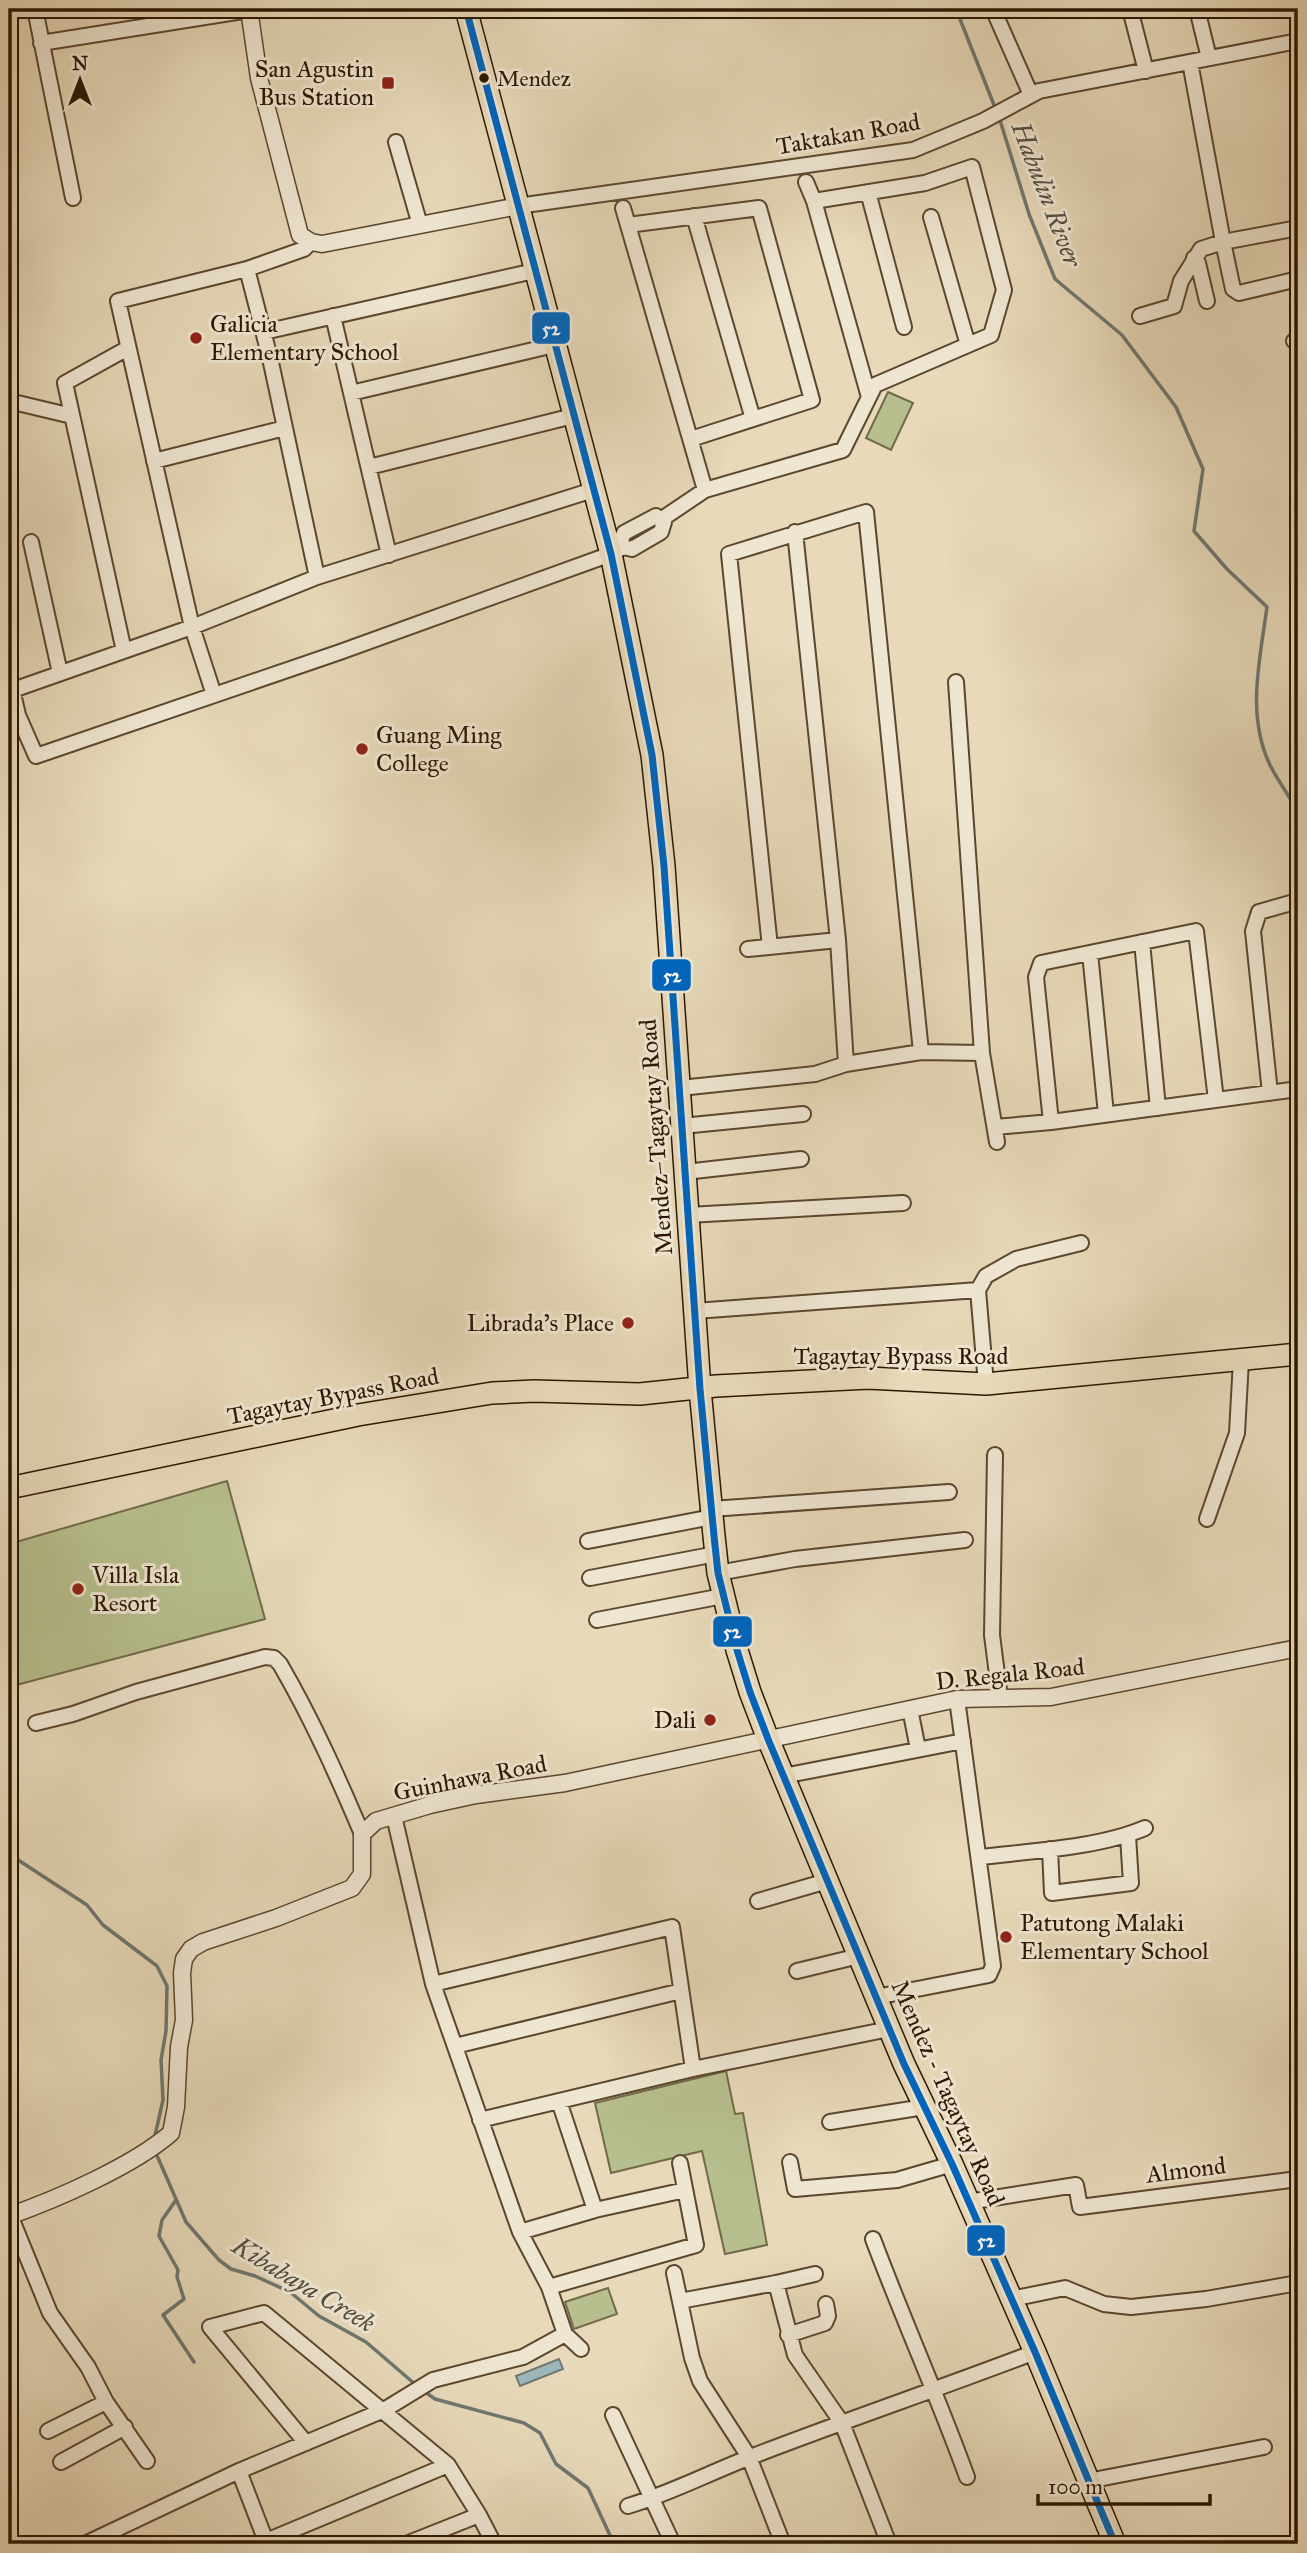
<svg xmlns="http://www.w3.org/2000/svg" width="1307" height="2553" viewBox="0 0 1307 2553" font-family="'IM FELL Great Primer',serif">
<rect width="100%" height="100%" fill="#e7d9b9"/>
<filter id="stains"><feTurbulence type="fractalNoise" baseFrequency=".00286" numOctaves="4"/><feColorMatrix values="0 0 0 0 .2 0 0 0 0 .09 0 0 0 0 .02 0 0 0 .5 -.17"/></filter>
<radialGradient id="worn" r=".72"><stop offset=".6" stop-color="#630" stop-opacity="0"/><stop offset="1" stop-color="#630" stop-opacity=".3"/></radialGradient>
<path fill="#b7bf8e" stroke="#726a48" stroke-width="2" d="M 888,392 L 913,403 L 891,450 L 866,438 Z
M 227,1481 L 265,1619 L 9,1687 L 9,1544 Z
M 726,2071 L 735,2114 L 743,2113 L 767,2245 L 725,2254 L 702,2151 L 611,2173 L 595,2103 Z
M 608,2288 L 617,2314 L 574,2329 L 565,2302 Z"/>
<path fill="#9cb7ba" stroke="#6f7770" stroke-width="2" d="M 559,2359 L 563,2369 L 520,2386 L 516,2376 Z"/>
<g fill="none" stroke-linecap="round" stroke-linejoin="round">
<path stroke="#6f7770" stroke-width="3.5" d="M 956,9 L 996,110
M 999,117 L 1029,214 L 1055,279 L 1122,335 L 1176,407 L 1203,469 L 1194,531 L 1227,569 L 1267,607 C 1260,659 1246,715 1270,765 C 1278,781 1289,796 1298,811
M 9,1854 L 87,1905 L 103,1925 L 157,1966 L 167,1986 L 166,2031 L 161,2060 L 163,2100 L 154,2140
M 155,2151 L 186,2222 L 219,2260 L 231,2269 L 255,2276 L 290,2292 L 319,2316 L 366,2342 L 416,2385
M 176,2200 L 162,2220 L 159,2236 L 178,2270 L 177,2277 L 184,2299 L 163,2315 L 194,2362
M 425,2392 L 435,2399 L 524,2423 L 540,2433 L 556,2464 L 588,2488 L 614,2544"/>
<g stroke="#5b472f" stroke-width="18">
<path id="minor" d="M 35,9 L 73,198
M 993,9 L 1031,95
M 1130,9 L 1146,71
M 1197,9 L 1209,58
M 41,43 L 249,10
M 396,142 L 420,225
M 806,182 L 814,201 L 869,397
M 868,192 L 904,327
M 518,206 L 913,150 L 983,121 L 1039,91 L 1298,41
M 623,208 L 705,490
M 694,216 L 753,419
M 931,217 L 968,345
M 628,225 L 759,208 L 812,400 L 691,439
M 1298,228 L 1223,242 L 1233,289 L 1239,293 L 1298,279
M 1194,258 L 1198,263 L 1207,301
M 247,269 L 270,358 L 317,577
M 333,316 L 389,555
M 1140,316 L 1174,306 L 1181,281 L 1201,249 L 1223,242 L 1190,62
M 264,332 L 534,271
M 1294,341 L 1298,340
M 351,393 L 554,345
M 9,401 L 72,416
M 154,461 L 285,428
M 369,467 L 573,416
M 656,516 L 664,522 L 661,532 L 632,549 L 623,547 L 621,540 L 624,533 Z
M 662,519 L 705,490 L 843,450 L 875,385 L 991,335 L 1004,290 L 972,167 L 925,183 L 814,201
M 795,532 L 838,940 L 846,1064
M 31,542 L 60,673
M 124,651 L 65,383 L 128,348
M 9,676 L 18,715 L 36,756 L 340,652 L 611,554 L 623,547
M 956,682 L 982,1053 L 997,1142
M 13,690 L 192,627 L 317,577 L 593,490
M 214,695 L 192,627 L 118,301 L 247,269 L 304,249 L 311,242
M 1142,942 L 1158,1108
M 770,947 L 729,554 L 866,512 L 921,1052
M 748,949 L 838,940
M 1090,953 L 1106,1114
M 680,1088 L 815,1074 L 846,1064 L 921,1052 L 982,1053
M 1270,1093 L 1253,931 L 1259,912 L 1298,901
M 1051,1122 L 1036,977 L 1041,963 L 1196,931 L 1216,1100
M 682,1126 L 803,1114
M 995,1127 L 1051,1122 L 1298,1089
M 685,1172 L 801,1159
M 688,1215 L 903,1203
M 978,1290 L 986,1276 L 1016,1259 L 1081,1243
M 695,1311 L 978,1290 L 986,1384
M 995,1455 L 992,1635 L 1000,1698
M 711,1509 L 949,1492
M 1207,1519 L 1237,1433 L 1241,1360
M 588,1541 L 712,1517
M 718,1573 L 795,1559 L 965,1540
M 590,1578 L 716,1554
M 597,1620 L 723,1596
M 910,1709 L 918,1749
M 36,1723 L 73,1714 L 136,1692 L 265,1657 L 274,1658 L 280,1664 C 312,1719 337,1775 362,1834
M 783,1776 L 963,1741
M 1050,1849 L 1052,1893 L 1131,1883 L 1128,1836
M 980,1857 C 1031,1851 1098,1848 1145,1828
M 758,1901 L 827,1881
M 797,1971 L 859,1956
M 433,1984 L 672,1927 L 693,2069
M 876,1997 L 989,1975 L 993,1966 L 957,1699
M 455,2046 L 681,1991
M 559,2101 L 595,2210
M 480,2120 L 693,2069 L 889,2029
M 830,2122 L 924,2107
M 790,2162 L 795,2189 L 897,2180 L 952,2164
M 968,2202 L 1076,2185 L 1080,2207 L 1298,2179
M 10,2215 L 50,2313 L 88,2367 L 106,2402 L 147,2461
M 520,2232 L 595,2210 L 685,2190
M 873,2239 C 903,2319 938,2397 967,2477
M 674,2273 L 692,2358 L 700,2381 L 749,2457 L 783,2544
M 815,2274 L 776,2283 L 795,2355 L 842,2423 L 889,2544
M 549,2287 L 696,2245 L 680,2163
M 1011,2299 L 1065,2288 L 1104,2304 L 1131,2307 L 1206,2299 L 1298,2283
M 680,2301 L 776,2283
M 565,2334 L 581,2349
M 788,2335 L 825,2323 L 828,2316 L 826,2304
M 613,2415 L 673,2544
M 48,2431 L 106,2402
M 306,2443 L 210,2327 L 264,2313 L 448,2465 L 479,2515 L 494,2544
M 61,2462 L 125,2427
M 239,2471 L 267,2544
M 1088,2481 L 1264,2447
M 628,2506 C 671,2493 711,2472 753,2456 C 846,2420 941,2388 1035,2352
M 85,2544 L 239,2471 L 384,2410 L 433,2380 L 523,2357 L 565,2334 L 549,2287 L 520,2232 L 433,1984 L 394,1816
M 259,2544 L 448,2465
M 406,2544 L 479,2515"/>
</g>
<g stroke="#5b472f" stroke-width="19">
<path id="tertiary" d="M 249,9 L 259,78 L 300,235 L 311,242 L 322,244 L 518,206
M 9,2216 C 57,2199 133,2166 171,2133 L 176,2107 L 179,2047 L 184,2020 L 182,1973 L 184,1959 L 191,1949 L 203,1942 L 276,1918 L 352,1888 L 362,1874 L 362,1834 L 376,1821 L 430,1805 L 476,1795 L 565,1783 L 957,1699 L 1051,1697 L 1298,1648"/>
</g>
<g stroke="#2c1601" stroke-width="24">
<path id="primary" d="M 466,9 L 611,554 L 652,755 L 664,866 L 700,1389 L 714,1536 L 718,1573 L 737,1650 L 750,1692 L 768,1739 L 904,2064 L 952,2164 L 1035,2352 L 1115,2544
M 9,1488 L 358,1415 L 492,1393 L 534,1391 L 640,1394 L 716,1386 L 868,1378 L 986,1384 L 1298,1354"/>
</g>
<use href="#minor" stroke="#efe6d2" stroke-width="14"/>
<use href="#tertiary" stroke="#efe6d2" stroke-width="16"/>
<use href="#primary" stroke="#e7d9b9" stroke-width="21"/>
<g stroke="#efe6d2" stroke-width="12">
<path id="bus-1" d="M 466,9 L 611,554 L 652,755 L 664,866 L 700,1389 L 714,1536 L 718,1573 L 737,1650 L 750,1692 L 768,1739 L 904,2064 L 952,2164 L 1035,2352 L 1115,2544"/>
</g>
<use href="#bus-1" stroke="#0065bd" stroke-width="7"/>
</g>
<circle fill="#2c1601" stroke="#efe6d2" stroke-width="2.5" cx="484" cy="78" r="6"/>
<g fill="#8f2418" stroke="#efe6d2" stroke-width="2.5">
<rect x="381" y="76" width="14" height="14" rx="3.5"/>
<circle cx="196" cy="338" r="7"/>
<circle cx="362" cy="749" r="7"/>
<circle cx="628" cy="1323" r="7"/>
<circle cx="78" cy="1589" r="7"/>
<circle cx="710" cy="1720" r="7"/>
<circle cx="1006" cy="1937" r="7"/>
</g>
<g text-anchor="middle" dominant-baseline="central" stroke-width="6" stroke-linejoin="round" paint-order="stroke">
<g font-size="22" fill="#2c1601" stroke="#efe6d2" text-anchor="start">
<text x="497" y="78">Mendez</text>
</g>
<g font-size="24" fill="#2c1601" stroke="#efe6d2" text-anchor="start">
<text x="374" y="69" text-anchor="end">San Agustin<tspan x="374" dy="28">Bus Station</tspan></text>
<text x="210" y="324">Galicia<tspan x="210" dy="28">Elementary School</tspan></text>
<text x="376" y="735">Guang Ming<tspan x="376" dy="28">College</tspan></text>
<text x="614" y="1323" text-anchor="end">Librada's Place</text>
<text x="92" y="1575">Villa Isla<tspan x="92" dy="28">Resort</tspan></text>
<text x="696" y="1720" text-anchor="end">Dali</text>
<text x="1020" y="1923">Patutong Malaki<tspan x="1020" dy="28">Elementary School</tspan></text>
</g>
<g font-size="24" fill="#2c1601" stroke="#efe6d2">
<text transform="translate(848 134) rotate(-10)">Taktakan Road</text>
<text transform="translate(656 1137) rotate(-94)">Mendez–Tagaytay Road</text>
<text x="901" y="1356">Tagaytay Bypass Road</text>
<text transform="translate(333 1396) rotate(-11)">Tagaytay Bypass Road</text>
<text transform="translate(1010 1674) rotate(-6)">D. Regala Road</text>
<text transform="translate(470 1778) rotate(-11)">Guinhawa Road</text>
<text transform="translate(948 2093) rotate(66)">Mendez - Tagaytay Road</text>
<text transform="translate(1186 2170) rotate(-7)">Almond</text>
</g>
<g font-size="26" font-style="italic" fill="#534e42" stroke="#efe6d2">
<text transform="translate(1047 194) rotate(69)">Habulin River</text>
<text transform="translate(304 2284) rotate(31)">Kibabaya Creek</text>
</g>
</g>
<g stroke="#efe6d2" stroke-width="2.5">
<rect x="531" y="311" width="40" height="34" rx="7" fill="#0065bd"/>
<rect x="651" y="958" width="41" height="34" rx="7" fill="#0065bd"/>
<rect x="712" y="1615" width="41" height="33" rx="7" fill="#0065bd"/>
<rect x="966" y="2224" width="40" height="33" rx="7" fill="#0065bd"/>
</g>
<g font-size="19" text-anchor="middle" font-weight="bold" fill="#fff">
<text x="551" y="335">52</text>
<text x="672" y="982">52</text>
<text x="732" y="1638">52</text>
<text x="986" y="2247">52</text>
</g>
<rect width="1307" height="2553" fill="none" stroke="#e7d9b9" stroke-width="35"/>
<rect x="10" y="10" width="1286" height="2532" fill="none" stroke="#2c1601" stroke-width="3.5"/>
<rect x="18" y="18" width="1272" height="2518" fill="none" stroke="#2c1601" stroke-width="2"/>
<g transform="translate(80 80)" stroke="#efe6d2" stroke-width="5" paint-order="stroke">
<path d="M0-5L12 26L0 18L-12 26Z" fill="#2c1601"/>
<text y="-10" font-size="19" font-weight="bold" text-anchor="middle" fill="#2c1601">N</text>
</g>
<path d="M1038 2494v10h172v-10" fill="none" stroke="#2c1601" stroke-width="3.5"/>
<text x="1048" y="2494" font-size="21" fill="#2c1601" stroke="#efe6d2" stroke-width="5" paint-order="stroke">100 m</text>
<rect width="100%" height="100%" filter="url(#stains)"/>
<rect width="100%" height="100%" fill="url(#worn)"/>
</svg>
